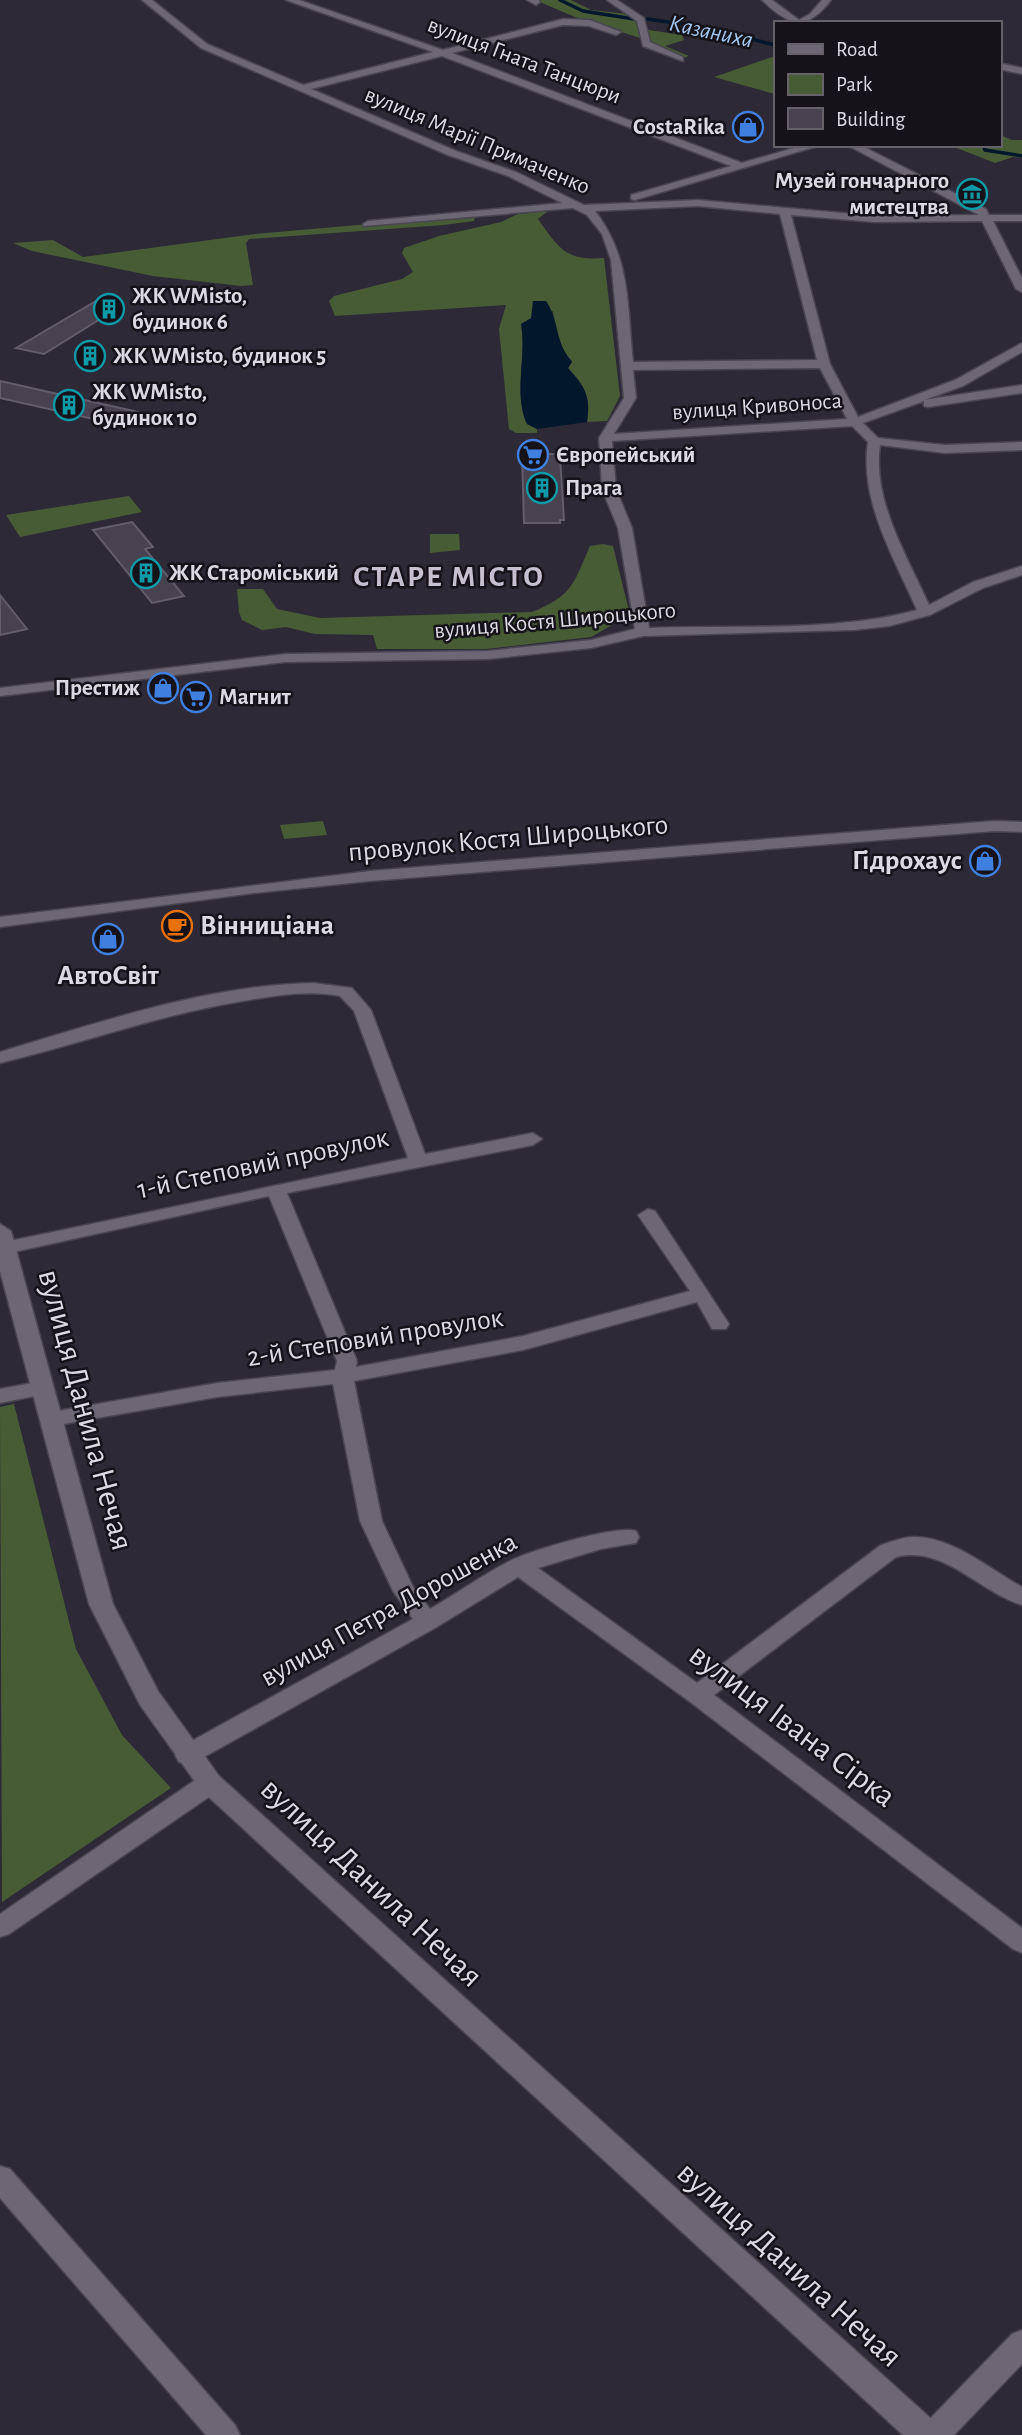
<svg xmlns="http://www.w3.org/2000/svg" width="1022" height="2435" viewBox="0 0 1022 2435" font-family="'Alegreya Sans',sans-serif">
<rect width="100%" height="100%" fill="#2e2936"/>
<path fill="#475c35" d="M 535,0 L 571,0 L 591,10 L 628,14 L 639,21 L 642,29 L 682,35 L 684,40 L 665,46 L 689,56 L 680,59 L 654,51 L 643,39 L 575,17 Z
M 775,56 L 775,94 L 714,77 Z
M 999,134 L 1011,140 L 1022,140 L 1022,158 L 1013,157 L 995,163 L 949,145 L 999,145 Z
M 548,211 L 538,219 C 559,249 566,261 604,258 L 620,396 L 607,421 L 587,422 C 591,396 585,387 568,368 L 572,361 C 558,346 555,332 553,311 L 521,324 C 527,357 513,393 527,424 L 537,429 L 537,433 L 516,433 L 509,429 L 499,329 L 506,305 L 335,316 L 329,301 L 334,296 L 402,279 L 413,272 L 402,253 L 404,248 L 439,236 L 501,222 L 518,214 Z
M 461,216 L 475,217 L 474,221 L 444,225 L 249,239 L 246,243 L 253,285 L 241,286 L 153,276 L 32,251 L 13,243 L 53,240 L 83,257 L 255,234 Z
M 129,496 L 142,512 L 20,537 L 6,515 Z
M 430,534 L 459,534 L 460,550 L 430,553 Z
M 603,544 L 613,546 L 630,615 L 591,637 L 486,649 L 377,649 L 373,635 L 315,634 L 286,627 L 262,630 L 242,620 L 239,612 L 237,589 L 263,589 L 277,609 L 320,618 L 532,612 C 573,595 573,585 590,546 Z
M 323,821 L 327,835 L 284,839 L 280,825 Z
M 14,1404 L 76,1649 L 122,1735 L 171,1788 L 2,1902 L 0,1407 Z"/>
<path fill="#02162c" d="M 533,301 L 546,301 C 560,321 554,341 572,362 L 568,368 C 585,387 591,396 587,422 L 537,429 L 527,424 C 513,393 527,357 521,324 L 531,318 Z"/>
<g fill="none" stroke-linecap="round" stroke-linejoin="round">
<path stroke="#02162c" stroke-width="3.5" d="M 560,0 L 583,11 L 634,19
M 647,19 L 704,27 L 775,45
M 983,145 L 985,150 L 1022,156"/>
</g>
<path fill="#474150" stroke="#625c6b" stroke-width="2" d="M 96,301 L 121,306 L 44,354 L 16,348 Z
M 0,381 L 138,412 L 120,425 L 0,398 Z
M 522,454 L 557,454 L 560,457 L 564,520 L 560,520 L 560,523 L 524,523 Z
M 132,522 L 153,547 L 145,549 L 184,596 L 152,603 L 93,530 Z
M 0,595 L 27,629 L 0,635 Z"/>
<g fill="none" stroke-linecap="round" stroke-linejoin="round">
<g stroke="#494551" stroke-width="3">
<path id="street" d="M 142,0 L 152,0 L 207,44 L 303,85 L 433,52 L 286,0 L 299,0 L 443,50 L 563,19 L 590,20 L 621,32 L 616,35 L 589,26 L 563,25 L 452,53 L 742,163 L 804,145 L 821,145 L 635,200 L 631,199 L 631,195 L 731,166 L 442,56 L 311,89 L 456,151 L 516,172 L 584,205 L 698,200 L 875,216 L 979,215 L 847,145 L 860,145 L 986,209 L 989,215 L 1022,215 L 1022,221 L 993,221 L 1022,278 L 1022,292 L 1016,289 L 982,221 L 875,222 L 791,215 L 830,364 L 858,417 L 955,380 L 1022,343 L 1022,352 L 963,386 L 924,400 L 1022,385 L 1022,393 L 928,407 L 924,406 L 924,401 L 863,423 L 878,438 L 945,445 L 1022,442 L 1022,450 L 945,453 L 880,445 C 872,500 907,556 929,605 L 973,582 L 1022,566 L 1022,575 L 983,588 L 930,615 L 889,626 L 854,630 L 643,636 L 591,648 L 488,659 L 285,662 L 0,696 L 0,688 L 285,654 L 488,651 L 591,640 L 635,629 L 618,528 L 602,489 L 601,470 L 599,438 L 624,398 L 611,260 L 602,234 L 587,215 L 573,208 L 364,226 L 363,224 L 368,221 L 562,203 L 508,176 L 448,155 L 201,48 ZM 698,206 L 780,214 L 817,360 L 633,362 C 627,305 631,258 595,211 ZM 820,368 L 847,419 L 614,434 L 636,398 L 633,370 ZM 852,426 L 868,442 C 859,500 894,558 917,610 C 838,632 733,625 649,628 L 632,528 L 616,489 L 612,441 Z
M 527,0 L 539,0 L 540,2 L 536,5 Z
M 607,0 L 617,0 L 644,18 L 650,42 L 683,57 L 683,61 L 643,46 L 637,21 Z
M 762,0 L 772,0 L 799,20 L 810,14 L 822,0 L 831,0 C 806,32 790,27 762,0 Z
M 999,63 L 1022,68 L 1022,74 L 999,69 Z
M 994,821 L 1022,822 L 1022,832 L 994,831 L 370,881 L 254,893 L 0,927 L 0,917 L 370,871 Z
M 314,983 L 352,988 L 371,1010 L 425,1154 L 533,1133 L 542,1139 L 533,1145 L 287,1193 L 357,1361 L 356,1367 L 523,1336 L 690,1291 L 638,1215 L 648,1209 L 655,1211 L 729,1324 L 726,1329 L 712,1329 L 697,1302 L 523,1350 L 354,1381 L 382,1521 L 413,1587 L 430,1609 C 456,1594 482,1575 510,1561 C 530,1551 615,1525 636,1531 L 639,1537 L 636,1543 L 601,1549 L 538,1568 L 697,1683 L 881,1545 C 891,1542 903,1537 913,1537 C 951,1536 990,1569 1022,1587 L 1022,1605 C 979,1592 944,1545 896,1557 L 714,1695 L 1022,1928 L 1022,1953 L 1013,1949 L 689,1701 L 518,1577 L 435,1628 L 195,1762 L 187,1764 L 179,1762 L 175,1755 L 179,1748 L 413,1619 L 393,1591 L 360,1521 L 333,1384 L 217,1397 L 52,1426 L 45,1424 L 42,1419 L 45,1414 L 52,1412 L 217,1383 L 335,1370 L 337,1361 L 269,1196 L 0,1255 L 0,1243 L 408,1158 L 354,1011 L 340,996 C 310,990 279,995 249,1000 C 164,1013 84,1043 0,1063 L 0,1052 C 101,1022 208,985 314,983 Z
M 43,1381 L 50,1383 L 53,1388 L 50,1393 L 0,1403 L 0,1389 Z
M 210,1774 L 219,1776 L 222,1783 L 219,1790 L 9,1934 L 0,1937 L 0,1914 L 201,1776 Z
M 0,2166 L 10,2169 L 235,2425 L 240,2435 L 206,2435 L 0,2198 Z
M 1022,2330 L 1022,2364 L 954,2435 L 919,2435 L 924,2425 L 1012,2334 Z"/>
</g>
<g stroke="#494551" stroke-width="3">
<path id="secondary" d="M 0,1224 L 11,1231 L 113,1604 L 158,1691 L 219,1776 L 937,2424 L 942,2435 L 903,2435 L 201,1790 L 140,1705 L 89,1604 L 0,1271 Z"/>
</g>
<use href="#street" fill="#6c6675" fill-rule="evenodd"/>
<use href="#secondary" fill="#6c6675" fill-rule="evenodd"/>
</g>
<defs>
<g id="shop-ring" transform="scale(1.575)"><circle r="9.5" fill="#151319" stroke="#3f7fe0" stroke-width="1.5"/><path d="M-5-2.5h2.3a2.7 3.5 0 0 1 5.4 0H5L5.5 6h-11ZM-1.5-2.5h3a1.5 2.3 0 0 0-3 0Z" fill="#3f7fe0"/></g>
<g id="museum-ring" transform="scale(1.575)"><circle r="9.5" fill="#151319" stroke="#0f9aa8" stroke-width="1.5"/><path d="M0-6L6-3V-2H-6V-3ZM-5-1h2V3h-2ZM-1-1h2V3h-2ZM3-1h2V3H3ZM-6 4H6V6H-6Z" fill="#0f9aa8"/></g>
<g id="building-ring" transform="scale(1.575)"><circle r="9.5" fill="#151319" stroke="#0f9aa8" stroke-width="1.5"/><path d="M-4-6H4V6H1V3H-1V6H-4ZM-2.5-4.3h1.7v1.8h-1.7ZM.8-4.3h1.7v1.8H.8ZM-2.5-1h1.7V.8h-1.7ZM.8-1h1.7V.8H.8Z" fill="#0f9aa8"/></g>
<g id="supermarket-ring" transform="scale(1.575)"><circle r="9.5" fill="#151319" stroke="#3f7fe0" stroke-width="1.5"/><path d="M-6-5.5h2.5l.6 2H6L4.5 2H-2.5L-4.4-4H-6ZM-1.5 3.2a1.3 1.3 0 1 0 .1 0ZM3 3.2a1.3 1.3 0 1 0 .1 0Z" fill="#3f7fe0"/></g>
<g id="cafe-ring" transform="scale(1.575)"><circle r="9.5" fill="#151319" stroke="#e8710a" stroke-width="1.5"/><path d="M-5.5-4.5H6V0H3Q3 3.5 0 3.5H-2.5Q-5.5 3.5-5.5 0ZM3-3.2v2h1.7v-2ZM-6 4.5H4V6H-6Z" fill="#e8710a"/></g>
</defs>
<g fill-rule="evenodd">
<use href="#shop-ring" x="748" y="127"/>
<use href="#museum-ring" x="972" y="194"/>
<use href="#building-ring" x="109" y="309"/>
<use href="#building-ring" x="90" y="356"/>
<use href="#building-ring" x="69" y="405"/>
<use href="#supermarket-ring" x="533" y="455"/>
<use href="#building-ring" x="542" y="488"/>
<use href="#building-ring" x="146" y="573"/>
<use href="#shop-ring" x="163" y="688"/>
<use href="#supermarket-ring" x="196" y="697"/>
<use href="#shop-ring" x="985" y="861"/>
<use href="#cafe-ring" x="177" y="926"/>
<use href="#shop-ring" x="108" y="939"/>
</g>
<g text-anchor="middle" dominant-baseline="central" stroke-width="5" stroke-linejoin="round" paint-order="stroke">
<g font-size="23" fill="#dcd9e2" stroke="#151319">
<text transform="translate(524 61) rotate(21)">вулиця Гната Танцюри</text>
<text transform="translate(477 141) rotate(23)">вулиця Марії Примаченко</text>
<text transform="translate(757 407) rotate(-4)">вулиця Кривоноса</text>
<text transform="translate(555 621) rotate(-5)">вулиця Костя Широцького</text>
</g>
<g font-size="23" font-weight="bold" fill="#dcd9e2" stroke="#151319" text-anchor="start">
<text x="725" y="127" text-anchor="end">CostaRika</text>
<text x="949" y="181" text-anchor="end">Музей гончарного<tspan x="949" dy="26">мистецтва</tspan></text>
<text x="132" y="296">ЖК WMisto,<tspan x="132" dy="26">будинок 6</tspan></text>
<text x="113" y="356">ЖК WMisto, будинок 5</text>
<text x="92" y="392">ЖК WMisto,<tspan x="92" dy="26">будинок 10</tspan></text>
<text x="556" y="455">Європейський</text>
<text x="565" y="488">Прага</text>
<text x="169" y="573">ЖК Староміський</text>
<text x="140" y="688" text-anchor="end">Престиж</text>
<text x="219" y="697">Магнит</text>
</g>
<g font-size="24" font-style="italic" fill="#a2c7f1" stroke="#151319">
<text transform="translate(711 32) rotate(12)">Казаниха</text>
</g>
<g font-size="28" fill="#dcd9e2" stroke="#151319">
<text transform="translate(508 839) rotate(-5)">провулок Костя Широцького</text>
<text transform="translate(263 1164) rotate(-12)">1-й Степовий провулок</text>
<text transform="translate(375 1338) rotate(-9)">2-й Степовий провулок</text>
<text transform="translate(389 1610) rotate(-29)">вулиця Петра Дорошенка</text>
</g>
<g font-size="28" font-weight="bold" fill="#dcd9e2" stroke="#151319" text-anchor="end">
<text x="962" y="861">Гідрохаус</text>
<text x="200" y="926" text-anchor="start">Вінниціана</text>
<text x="108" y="976" text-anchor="middle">АвтоСвіт</text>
</g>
<g font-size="30" font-weight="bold" letter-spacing="2" fill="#c6c0d1" stroke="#151319">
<text x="449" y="577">СТАРЕ МІСТО</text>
</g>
<g font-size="33" fill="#dcd9e2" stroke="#151319">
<text transform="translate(85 1410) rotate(75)">вулиця Данила Нечая</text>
<text transform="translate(792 1726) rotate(37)">вулиця Івана Сірка</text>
<text transform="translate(371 1883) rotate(43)">вулиця Данила Нечая</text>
<text transform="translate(789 2265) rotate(42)">вулиця Данила Нечая</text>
</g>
</g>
<rect x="774" y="21" width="228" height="126" fill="#151319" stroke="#656269" stroke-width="2"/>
<rect x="788" y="44" width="35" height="10" fill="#6c6675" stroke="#656269" stroke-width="2"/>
<text x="836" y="56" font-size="21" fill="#dcd9e2">Road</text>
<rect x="788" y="74" width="35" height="21" fill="#475c35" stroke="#656269" stroke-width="2"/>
<text x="836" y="91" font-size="21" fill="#dcd9e2">Park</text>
<rect x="788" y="108" width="35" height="21" fill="#474150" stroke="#656269" stroke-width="2"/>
<text x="836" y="126" font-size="21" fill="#dcd9e2">Building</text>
</svg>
